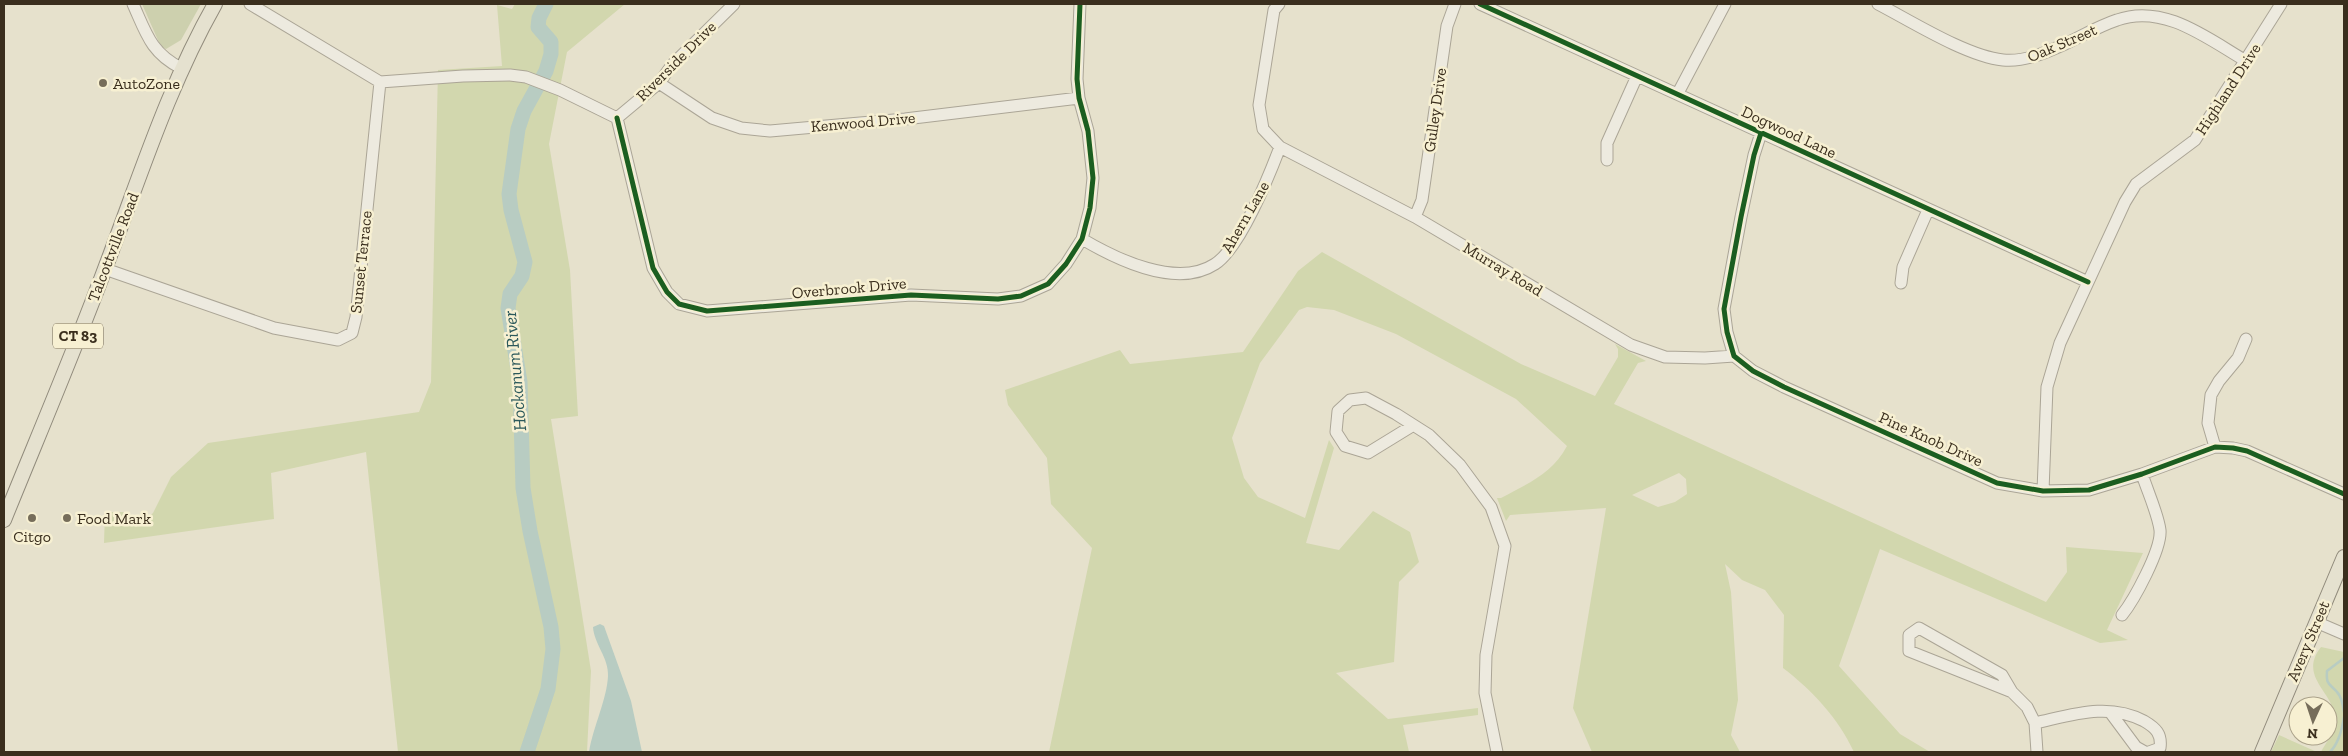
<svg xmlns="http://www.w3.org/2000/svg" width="2348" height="756" viewBox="0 0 2348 756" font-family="'Zilla Slab',serif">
<rect width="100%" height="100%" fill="#e6e1cc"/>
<path fill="#d2d7ae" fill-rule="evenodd" d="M 515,4 L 625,4 L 567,52 L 549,144 L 570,270 L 578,416 L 551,419 L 591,671 L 587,752 L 398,752 L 366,452 L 271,473 L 274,519 L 104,543 L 105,512 L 123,512 L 144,521 L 153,513 L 171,477 L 208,443 L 419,412 L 431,382 L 438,70 L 502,66 L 497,5 L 512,9 Z
M 1322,252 L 1521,364 L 1595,396 L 1618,357 L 1618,349 L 1615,344 L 1646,361 L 1638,363 L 1614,404 L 2046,602 L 2067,572 L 2066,547 L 2143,553 L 2107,630 L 2128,640 L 2100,643 L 1880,549 L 1839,666 L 1900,734 L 1930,752 L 1854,752 C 1838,718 1813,691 1783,668 L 1784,615 L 1765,590 L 1742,580 L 1725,564 L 1731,592 L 1738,700 L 1731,735 L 1740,752 L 1592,752 L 1573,708 L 1606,508 L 1510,515 L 1506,521 L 1497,498 L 1501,498 C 1527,484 1552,474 1567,446 L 1516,399 L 1396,334 L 1334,310 L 1307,307 L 1299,310 L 1260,363 L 1232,438 L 1244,478 L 1258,497 L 1305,518 L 1329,440 L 1334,448 L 1306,543 L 1339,550 L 1373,511 L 1410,532 L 1419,562 L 1399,582 L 1394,662 L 1336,673 L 1388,719 L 1478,708 L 1478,715 L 1403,725 L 1409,752 L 1049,752 L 1092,548 L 1051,504 L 1047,458 L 1008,405 L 1005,390 L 1120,350 L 1130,364 L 1243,352 L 1298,271 ZM 1679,473 L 1686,479 L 1687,494 L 1675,502 L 1658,507 L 1632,495 Z
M 2321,647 L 2344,652 L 2344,752 L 2321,752 C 2325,744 2334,733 2335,724 C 2339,694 2296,679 2321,647 Z
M 2279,735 L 2317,752 L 2271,752 Z"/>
<path fill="#cdd0ae" d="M 142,4 L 201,4 L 181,40 L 166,49 L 161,47 Z"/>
<path fill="#b8ccc2" d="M 600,624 L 604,626 L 631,701 L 642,752 L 589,752 C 593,727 607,699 608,676 C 609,658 594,644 593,627 Z"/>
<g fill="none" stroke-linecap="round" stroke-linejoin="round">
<path stroke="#b8ccc2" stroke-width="2.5" d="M 2344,658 L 2327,671 C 2326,685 2329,683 2337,692 C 2342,697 2343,705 2344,712
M 2330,752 C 2339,743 2342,730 2344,717"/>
<path stroke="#b8ccc2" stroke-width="15" d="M 527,752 L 548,689 L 553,649 L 551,627 L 530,531 L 523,488 L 520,382 L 508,308 L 510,294 L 522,276 L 525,262 L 511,210 L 509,194 L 518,129 L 524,111 L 546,71 L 551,54 L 551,42 L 538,27 L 539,18 L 546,4"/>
<g stroke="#aba596" stroke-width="13">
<path id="minor" d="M 133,4 C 146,33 151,53 181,68
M 250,4 L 380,82 L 463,76 L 510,75 L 526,77 L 560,90 L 617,118
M 1279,4 L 1274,10 L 1259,105 L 1263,129 L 1280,147 L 1415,217 L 1631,345 L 1665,357 L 1705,358 L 1734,356
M 1480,4 L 2088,282
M 1878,4 C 1911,21 1966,56 2003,60 C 2025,62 2045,53 2065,44 C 2082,36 2099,26 2117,20 C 2164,3 2208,39 2246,61
M 659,83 L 712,118 L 741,128 L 770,131 L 905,119 L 1079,98
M 1678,93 L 1725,4
M 617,118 L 653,268 L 667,292 L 679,304 L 707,311 L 911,295 L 998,299 L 1021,296 L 1048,284 L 1066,264 L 1082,239 L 1090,208 L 1093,178 L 1088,131 L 1079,98 L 1077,79 L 1080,4
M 617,118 L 659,83 L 672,65 L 734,4
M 1761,133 L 1754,155 L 1741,217 L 1724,309 L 1727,332 L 1734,356 L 1753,371 L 1784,387 L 1997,483 L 2043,491 L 2089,490 L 2142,474 L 2215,447 L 2233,448 L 2247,451 L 2344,494
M 1607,160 L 1607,143 L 1637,76
M 1415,217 L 1422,200 L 1447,26 L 1455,4
M 1082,239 C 1116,259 1177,289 1215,264 C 1240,248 1269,176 1280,147
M 105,269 L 274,328 L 338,340 L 352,333 L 356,317 L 380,82
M 1901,283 L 1903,267 L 1928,210
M 1412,426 L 1368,453 L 1345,446 L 1336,432 L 1338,411 L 1350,400 L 1366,398 L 1396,414 L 1429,435 L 1460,465 L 1491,507 L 1505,546 L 1486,655 L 1485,693 L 1497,752
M 2215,447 L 2208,423 L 2211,395 L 2219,381 L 2238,358 L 2246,339
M 2043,491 L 2047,387 L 2060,343 L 2125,202 L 2136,184 L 2195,140 L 2281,4
M 2122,615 C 2134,600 2162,549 2160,530 C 2158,514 2147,490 2142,474
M 2316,622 L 2344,634
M 2012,692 L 1909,651 L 1909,635 L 1919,628 L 2002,675 L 2012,692 L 2027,707 L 2035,723 L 2037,752
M 2110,712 L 2136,747 L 2145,752
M 2035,723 C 2072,715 2108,702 2144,721 C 2156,728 2162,734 2160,748 L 2149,752"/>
</g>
<g stroke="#918b7c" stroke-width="16">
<path id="major" d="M 4,520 C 38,436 74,352 106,266 C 140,177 168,87 215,4
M 2262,752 L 2344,557"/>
</g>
<use href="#minor" stroke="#edeadf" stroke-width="11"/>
<use href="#major" stroke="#e5e1cf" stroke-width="14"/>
<g stroke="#f7f0d2" stroke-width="8">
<path id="cycleway" d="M 1480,4 L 2088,282
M 617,118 L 653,268 L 667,292 L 679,304 L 707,311 L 911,295 L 998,299 L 1021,296 L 1048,284 L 1066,264 L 1082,239 L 1090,208 L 1093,178 L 1088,131 L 1079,98 L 1077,79 L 1080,4
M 1761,133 L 1754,155 L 1741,217 L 1724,309 L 1727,332 L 1734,356 L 1753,371 L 1784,387 L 1997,483 L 2043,491 L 2089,490 L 2142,474 L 2215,447 L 2233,448 L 2247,451 L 2344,494"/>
</g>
<use href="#cycleway" stroke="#1b5e20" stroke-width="5"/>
</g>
<g fill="#766d5a" stroke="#f7f0d2" stroke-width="2">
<circle cx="103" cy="83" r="5"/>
<circle cx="32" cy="518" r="5"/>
<circle cx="67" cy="518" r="5"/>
</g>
<g text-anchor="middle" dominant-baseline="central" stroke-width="5" stroke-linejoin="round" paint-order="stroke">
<rect fill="#f7f0d2" stroke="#736853" stroke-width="1" x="53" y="323.5" width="50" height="25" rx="4"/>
<g font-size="15" font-weight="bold" fill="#3a2e1d">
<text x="78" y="336">CT 83</text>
</g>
<g font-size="16" fill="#3a2e1d" stroke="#f7f0d2">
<text transform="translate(2062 43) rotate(-23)">Oak Street</text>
<text transform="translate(676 61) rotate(-45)">Riverside Drive</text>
<text transform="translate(2228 89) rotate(-57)">Highland Drive</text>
<text transform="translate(1435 110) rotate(-82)">Gulley Drive</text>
<text transform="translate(863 122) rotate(-5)">Kenwood Drive</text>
<text transform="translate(1789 132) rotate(25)">Dogwood Lane</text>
<text transform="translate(1245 217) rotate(-60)">Ahern Lane</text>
<text transform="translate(113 247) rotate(-69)">Talcottville Road</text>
<text transform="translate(361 262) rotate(-84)">Sunset Terrace</text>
<text transform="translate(1503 269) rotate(31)">Murray Road</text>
<text transform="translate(849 288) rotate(-5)">Overbrook Drive</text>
<text transform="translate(1931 439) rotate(24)">Pine Knob Drive</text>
<text transform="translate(2308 641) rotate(-67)">Avery Street</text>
</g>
<g font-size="16" fill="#3a2e1d" stroke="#f7f0d2" text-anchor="start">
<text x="113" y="83">AutoZone</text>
<text x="77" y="518">Food Mark</text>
<text x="32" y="536" text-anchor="middle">Citgo</text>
</g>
<g font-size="18" font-style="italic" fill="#2c595b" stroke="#f7f0d2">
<text transform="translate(515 371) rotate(-95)">Hockanum River</text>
</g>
</g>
<rect width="2348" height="756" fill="none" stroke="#3a2e1d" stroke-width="10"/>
<g transform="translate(2313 721) rotate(183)"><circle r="24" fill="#f7f0d2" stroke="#aba28a"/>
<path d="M0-4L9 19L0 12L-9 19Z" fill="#766d5a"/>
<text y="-8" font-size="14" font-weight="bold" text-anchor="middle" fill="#3a2e1d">N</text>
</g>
</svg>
